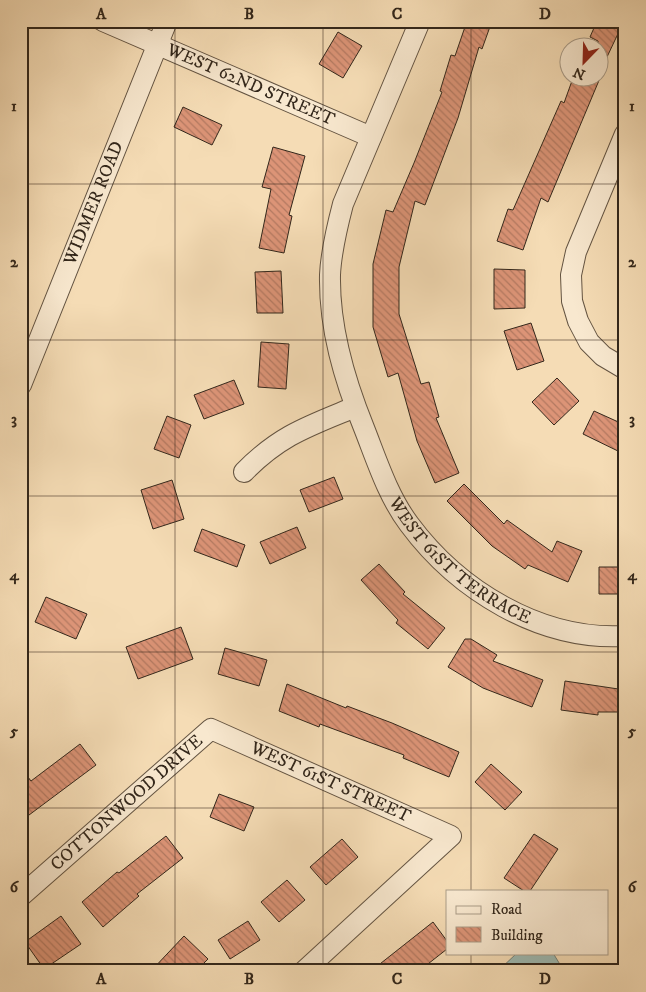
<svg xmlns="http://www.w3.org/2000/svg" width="646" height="992" viewBox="0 0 646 992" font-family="'IM FELL DW Pica',serif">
<defs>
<pattern id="building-back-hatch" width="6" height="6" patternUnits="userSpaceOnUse" patternTransform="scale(1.25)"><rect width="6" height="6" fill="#dc9477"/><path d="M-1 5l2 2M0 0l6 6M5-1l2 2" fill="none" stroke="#b37961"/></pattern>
</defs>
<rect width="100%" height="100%" fill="#f5dcb5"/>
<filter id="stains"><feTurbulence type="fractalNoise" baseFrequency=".004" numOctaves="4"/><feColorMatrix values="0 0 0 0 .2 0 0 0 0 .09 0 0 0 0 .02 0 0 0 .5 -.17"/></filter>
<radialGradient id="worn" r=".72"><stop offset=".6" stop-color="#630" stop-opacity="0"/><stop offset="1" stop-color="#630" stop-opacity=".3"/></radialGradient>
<path fill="#9dbab3" stroke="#737f76" d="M 517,953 L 553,953 L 564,971 L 498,971 Z"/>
<path fill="url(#building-back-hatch)" stroke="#33271b" d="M 467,21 L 492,21 L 482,49 L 479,47 L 458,118 L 425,205 L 415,201 L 399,267 L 399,314 L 421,384 L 429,382 L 439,417 L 436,418 L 459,473 L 435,483 L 417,441 L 398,373 L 388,377 L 373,327 L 373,264 L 386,210 L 393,212 L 414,163 L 442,92 L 440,91 L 451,55 L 455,56 Z
M 597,21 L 624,21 L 598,76 L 598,41 L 590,37 Z
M 338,32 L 362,46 L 343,78 L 319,64 Z
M 573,78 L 600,78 L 548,202 L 541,198 L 523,250 L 497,241 L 508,209 L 513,210 L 561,101 L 564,103 Z
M 183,107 L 222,125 L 212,145 L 174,127 Z
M 273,147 L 305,156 L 289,215 L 292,216 L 284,253 L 259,248 L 271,189 L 262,187 Z
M 494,269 L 525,270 L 525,308 L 494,309 Z
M 281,271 L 283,313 L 257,313 L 255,272 Z
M 531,323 L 544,361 L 517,370 L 504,331 Z
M 261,342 L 289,344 L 286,389 L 258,387 Z
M 557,378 L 579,401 L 554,425 L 532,402 Z
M 234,380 L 244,404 L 204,419 L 194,395 Z
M 594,411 L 625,425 L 625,442 L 620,452 L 583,434 Z
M 167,416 L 191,425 L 179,458 L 154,449 Z
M 334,477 L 343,499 L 309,512 L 300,490 Z
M 172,480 L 184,519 L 153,529 L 141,490 Z
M 464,484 L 504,524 L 507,520 L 552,552 L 557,541 L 582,551 L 568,582 L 528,565 L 525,569 L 492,546 L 447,501 Z
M 297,527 L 306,548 L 270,564 L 260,542 Z
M 202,529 L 245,545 L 237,567 L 194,551 Z
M 379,564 L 405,592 L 403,594 L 445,628 L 428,649 L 396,623 L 398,620 L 361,580 Z
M 599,567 L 625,567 L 625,594 L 599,594 Z
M 46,597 L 87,614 L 76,639 L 35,622 Z
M 181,627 L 193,659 L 138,679 L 126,647 Z
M 465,639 L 471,639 L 497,655 L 493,661 L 543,680 L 532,707 L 483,688 L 448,667 Z
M 225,648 L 267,660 L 259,686 L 218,674 Z
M 565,681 L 625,690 L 625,712 L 598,712 L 598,715 L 561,710 Z
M 287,684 L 346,708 L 347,706 L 392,723 L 459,752 L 449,777 L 403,758 L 404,755 L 320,724 L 319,727 L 279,711 Z
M 80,744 L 96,765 L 21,821 L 21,768 L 31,781 Z
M 491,764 L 522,792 L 505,810 L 475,782 Z
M 219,794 L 254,807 L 244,831 L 210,817 Z
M 534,834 L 558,849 L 530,891 L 524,891 L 504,878 Z
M 166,836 L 183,858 L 137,894 L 139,896 L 103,927 L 82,902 L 117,872 L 119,873 Z
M 342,839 L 358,857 L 326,885 L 310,867 Z
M 287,880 L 305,900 L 279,922 L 261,902 Z
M 61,916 L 81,944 L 44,969 L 25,942 Z
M 248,921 L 260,940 L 230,959 L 218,940 Z
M 433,922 L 447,941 L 447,949 L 419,971 L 371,971 Z
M 184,936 L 208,959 L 196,971 L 151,971 Z"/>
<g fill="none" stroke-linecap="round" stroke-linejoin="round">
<g stroke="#645442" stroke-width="22">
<g id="street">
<path id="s1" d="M 103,21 L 371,137"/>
<path id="s2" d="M 420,21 L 343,204 C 337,227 331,251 330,275 C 329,328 344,379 364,428 C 377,461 388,496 409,524 C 458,590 540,641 625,636"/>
<path d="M 625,134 L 576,252 L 571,275 L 572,301 L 578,321 L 589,342 L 603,356 L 625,369"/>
<path id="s3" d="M 21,385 L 167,21"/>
<path d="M 244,472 C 280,435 309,426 355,407"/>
<path id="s4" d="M 21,896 L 211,729 L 451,836 L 304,971"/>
</g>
</g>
<use href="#street" stroke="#f8e8cf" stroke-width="20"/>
</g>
<path fill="none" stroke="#33271b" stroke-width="1" stroke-opacity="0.55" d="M 175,21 L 175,971M 323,21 L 323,971M 471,21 L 471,891M 21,184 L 625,184M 21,340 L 625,340M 21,496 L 625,496M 21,652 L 625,652M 21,808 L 625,808M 471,953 L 471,971"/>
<g text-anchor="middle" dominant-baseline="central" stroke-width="5" stroke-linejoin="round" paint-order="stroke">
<g font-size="18" fill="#33271b" stroke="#f8e8cf">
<text stroke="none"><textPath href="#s1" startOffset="161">WEST 62ND STREET</textPath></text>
<text stroke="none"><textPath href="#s3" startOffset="196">WIDMER ROAD</textPath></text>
<text stroke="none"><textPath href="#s2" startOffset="598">WEST 61ST TERRACE</textPath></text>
<text stroke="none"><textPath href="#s4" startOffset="384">WEST 61ST STREET</textPath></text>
<text stroke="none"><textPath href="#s4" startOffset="141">COTTONWOOD DRIVE</textPath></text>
</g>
</g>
<rect width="646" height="992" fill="none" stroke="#f5dcb5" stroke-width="55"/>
<rect x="446" y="890" width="162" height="65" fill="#f8e8cf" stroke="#a99b87"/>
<rect x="456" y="906" width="25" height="8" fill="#f8e8cf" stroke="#a99b87"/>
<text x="491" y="914" font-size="15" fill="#33271b">Road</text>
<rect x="456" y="927" width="25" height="15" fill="url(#building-back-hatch)" stroke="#a99b87"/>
<text x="491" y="940" font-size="15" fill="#33271b">Building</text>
<g transform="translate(584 62) rotate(203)"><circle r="24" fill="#f8e8cf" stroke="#a99b87"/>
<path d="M0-4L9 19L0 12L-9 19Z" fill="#8f2418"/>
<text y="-8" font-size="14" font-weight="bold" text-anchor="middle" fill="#33271b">N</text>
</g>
<rect x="28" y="28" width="590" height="936" fill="none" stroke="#33271b" stroke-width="2"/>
<g font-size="16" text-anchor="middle" font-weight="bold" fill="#33271b">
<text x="101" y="19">A</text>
<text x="249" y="19">B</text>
<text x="397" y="19">C</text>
<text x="545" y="19">D</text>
<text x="14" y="111">1</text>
<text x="632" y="111">1</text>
<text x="14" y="267">2</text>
<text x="632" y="267">2</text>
<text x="14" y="424">3</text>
<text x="632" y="424">3</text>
<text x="14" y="580">4</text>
<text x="632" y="580">4</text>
<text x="14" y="736">5</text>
<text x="632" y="736">5</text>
<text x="14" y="892">6</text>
<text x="632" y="892">6</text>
<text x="101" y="984">A</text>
<text x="249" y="984">B</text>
<text x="397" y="984">C</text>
<text x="545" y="984">D</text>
</g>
<rect width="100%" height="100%" filter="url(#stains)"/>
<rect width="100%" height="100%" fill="url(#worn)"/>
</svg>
